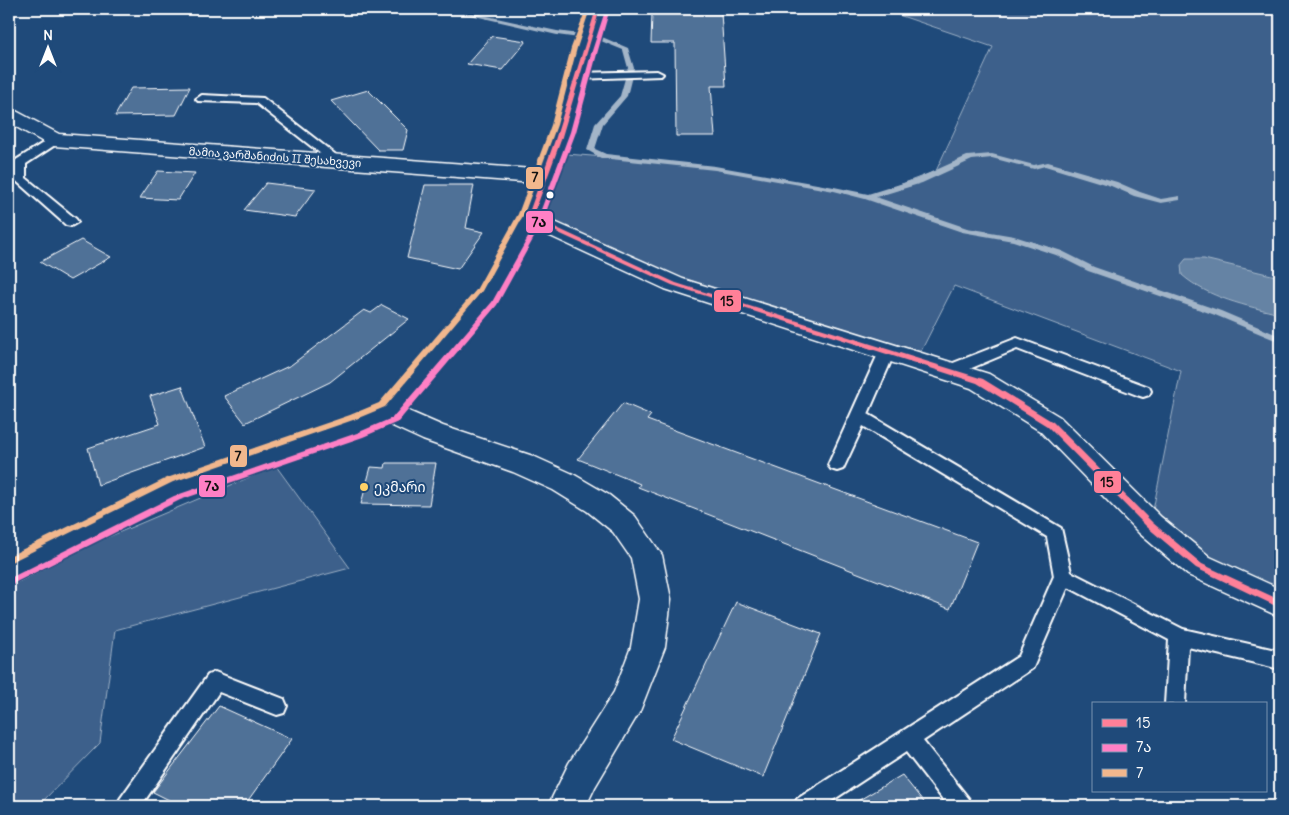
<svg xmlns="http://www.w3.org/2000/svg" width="1289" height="815" viewBox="0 0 1289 815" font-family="Delius,'Noto Sans Georgian',sans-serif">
<rect width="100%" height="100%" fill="#1f4a7a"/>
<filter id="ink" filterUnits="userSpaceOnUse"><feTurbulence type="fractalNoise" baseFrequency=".02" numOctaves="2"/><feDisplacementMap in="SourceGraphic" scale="10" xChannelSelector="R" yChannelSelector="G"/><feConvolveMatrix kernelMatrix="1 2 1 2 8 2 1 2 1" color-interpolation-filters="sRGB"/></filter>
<g filter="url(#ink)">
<path fill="#3c618b" stroke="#9eb0c5" d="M 881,9 L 1280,9 L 1280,604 L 1199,566 L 1150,525 L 1181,371 L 954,286 L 916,361 L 674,284 L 530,218 L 554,153 L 655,161 L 715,168 L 834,189 L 868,197 L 936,171 L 993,47 Z
M 276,466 L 350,568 L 115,630 L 100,743 L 38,806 L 9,806 L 9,581 L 99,541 Z"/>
<path fill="#6583a4" stroke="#a3b5c8" d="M 1186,259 L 1204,259 L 1280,277 L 1280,314 C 1247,306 1208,298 1182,275 L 1181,265 Z"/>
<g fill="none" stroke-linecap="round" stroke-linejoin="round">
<path fill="#a3b5c8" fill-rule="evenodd" d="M 444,9 L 455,9 L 557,31 L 602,37 L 628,48 L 634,68 L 627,96 L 603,124 L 595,149 L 606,154 L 715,166 L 834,187 L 868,194 L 916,179 L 967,156 L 992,154 L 1034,165 L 1048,162 L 1117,182 L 1140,192 L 1161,199 L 1180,196 L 1180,200 L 1161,203 L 1134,196 L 1111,186 L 1045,166 L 1034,169 L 992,158 L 972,160 L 922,183 L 876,197 L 967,228 L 1014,236 L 1062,251 L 1094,267 L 1221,311 L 1280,336 L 1280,342 L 1215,315 L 1088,271 L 1056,255 L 1013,241 L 962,232 L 865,199 L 834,191 L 715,170 L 601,158 L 587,150 L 595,124 L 620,96 L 628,68 L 623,50 L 601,41 L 557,35 Z"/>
</g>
<path fill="#507197" stroke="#fff" d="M 652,13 L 721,13 L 726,86 L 711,86 L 715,136 L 676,136 L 675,43 L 651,43 Z
M 492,36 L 526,41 L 502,70 L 467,64 Z
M 190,87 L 176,115 L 115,116 L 131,88 Z
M 368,90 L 408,130 L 403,150 L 378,150 L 331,101 Z
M 158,171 L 195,173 L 178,200 L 140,198 Z
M 266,183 L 316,189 L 295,217 L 244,210 Z
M 425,185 L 474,185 L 466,228 L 484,232 L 458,269 L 407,258 Z
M 81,240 L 111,257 L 70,280 L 40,262 Z
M 382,305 L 409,319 L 330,382 L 245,423 L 224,396 L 291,365 L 364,310 L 371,313 Z
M 182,386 L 205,447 L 98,485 L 88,448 L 160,424 L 150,396 Z
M 623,403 L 651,415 L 647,420 L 977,542 L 950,609 L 638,487 L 640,484 L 578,459 Z
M 386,463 L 436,463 L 429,505 L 361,504 L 371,467 L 385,468 Z
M 736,602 L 821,634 L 763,777 L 671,739 Z
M 219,706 L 292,739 L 244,806 L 181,806 L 153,792 Z
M 902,775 L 927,806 L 849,806 Z"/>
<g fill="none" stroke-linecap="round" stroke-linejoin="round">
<g stroke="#fff" stroke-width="4">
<path id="service" d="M 657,71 L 663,74 L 661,76 L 577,79 L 571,76 L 577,73 Z
M 202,95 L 263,98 L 345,162 L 343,165 L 335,165 L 256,103 L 198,101 L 196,99 Z
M 54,136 L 60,140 L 58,143 L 26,164 L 26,178 L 76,219 L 78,222 L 71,226 L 66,225 L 14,179 L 14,163 L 16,160 Z
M 1017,338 L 1149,387 L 1151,391 L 1149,395 L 1143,397 L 1137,395 L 1017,349 L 955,375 L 949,376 L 943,375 L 941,371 L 943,367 Z
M 887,347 L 892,348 L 895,352 L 868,414 L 1061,528 L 1071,572 L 1183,629 L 1280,651 L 1280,669 L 1188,647 L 1185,704 L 1165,704 L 1169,640 L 1068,587 L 1033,668 L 923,741 L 969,799 L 972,806 L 948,806 L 906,752 L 824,806 L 794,806 L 797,799 L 1019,656 L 1054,576 L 1047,537 L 863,426 L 843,469 L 837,471 L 831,469 L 828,465 L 879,352 L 882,348 Z
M 215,672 L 284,699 L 287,706 L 284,713 L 277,715 L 219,692 L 141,806 L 117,806 L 120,799 L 208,675 Z"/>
</g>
<g stroke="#fff" stroke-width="3">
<path id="minor" d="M 9,109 L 16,111 L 59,134 L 547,170 L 555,172 L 558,177 L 555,182 L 547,184 L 54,146 L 47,144 L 9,123 Z
M 530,211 L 683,279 L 989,374 L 1060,417 L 1161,517 L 1210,557 L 1280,589 L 1280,617 L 1188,575 L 1139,533 L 1040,431 L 971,388 L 665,289 L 522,223 L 519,218 L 522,213 Z"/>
</g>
<g stroke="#fff" stroke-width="3">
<path id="tertiary" d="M 589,9 L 607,9 L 593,51 L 574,128 L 541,218 L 496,303 L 406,410 L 443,426 L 533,456 L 573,474 L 609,495 L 635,516 L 662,555 L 671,599 L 665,647 L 640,711 L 595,787 L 586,806 L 548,806 L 569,763 L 614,692 L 631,647 L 639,599 L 631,558 L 613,532 L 587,511 L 553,490 L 513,472 L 423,440 L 388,424 L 183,497 L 20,580 L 9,584 L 9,557 L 163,481 L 347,419 L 378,406 L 477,293 L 519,218 L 554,128 L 575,51 Z"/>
</g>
<use href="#service" fill="#1f4a7a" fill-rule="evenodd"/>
<use href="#minor" fill="#1f4a7a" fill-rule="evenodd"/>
<use href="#tertiary" fill="#1f4a7a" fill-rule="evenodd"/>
<g stroke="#1f4a7a" stroke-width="3">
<path id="bus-1" d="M 596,9 L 600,9 L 561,140 L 533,217 L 676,283 L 983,379 L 1053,422 L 1153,523 L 1202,564 L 1280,600 L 1280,608 L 1196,568 L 1147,527 L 1047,426 L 977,383 L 672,285 L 528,219 L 527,218 L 555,140 Z"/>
</g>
<g stroke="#1f4a7a" stroke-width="3">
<path id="bus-2" d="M 605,11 L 609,12 L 597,54 L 576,132 L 542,223 L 497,305 L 398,422 L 363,437 L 180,500 L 16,582 L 13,584 L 10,582 L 9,580 L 10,578 L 174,496 L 357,433 L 392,418 L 492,302 L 536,223 L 570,132 L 591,54 Z"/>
</g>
<g stroke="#1f4a7a" stroke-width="3">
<path id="bus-3" d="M 586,9 L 590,9 L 577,48 L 557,125 L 524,214 L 482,291 L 385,407 L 356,419 L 173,482 L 9,563 L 9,556 L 167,478 L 350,415 L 379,403 L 476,290 L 518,214 L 551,125 L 571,48 Z"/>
</g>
<use href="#bus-1" fill="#ff8098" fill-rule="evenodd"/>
<use href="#bus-2" fill="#ff80c5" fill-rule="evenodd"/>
<use href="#bus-3" fill="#f1b78d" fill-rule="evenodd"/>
</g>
</g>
<circle fill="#fff" stroke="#1f4a7a" stroke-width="2" cx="550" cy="195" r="4.5"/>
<circle fill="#ffd166" stroke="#1f4a7a" stroke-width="2" cx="364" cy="487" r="5"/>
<g text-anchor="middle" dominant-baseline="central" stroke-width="4" stroke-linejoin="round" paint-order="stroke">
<g font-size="11" fill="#fff" stroke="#1f4a7a">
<text transform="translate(275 157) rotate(4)">მამია ვარშანიძის II შესახვევი</text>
</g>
<g font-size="14" fill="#fff" stroke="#1f4a7a" text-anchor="start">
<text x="374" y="487">ეკმარი</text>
</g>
</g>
<g stroke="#1f4a7a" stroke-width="2">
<rect x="525" y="166" width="19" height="24" rx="5" fill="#f1b78d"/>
<rect x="525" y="210" width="29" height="24" rx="5" fill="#ff80c5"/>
<rect x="713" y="289" width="29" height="24" rx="5" fill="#ff8098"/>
<rect x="229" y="444" width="19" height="24" rx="5" fill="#f1b78d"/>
<rect x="1093" y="470" width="29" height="24" rx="5" fill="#ff8098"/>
<rect x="198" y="474" width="28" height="24" rx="5" fill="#ff80c5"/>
</g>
<g font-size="14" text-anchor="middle" font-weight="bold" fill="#111">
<text x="535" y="182">7</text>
<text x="539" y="227">7ა</text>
<text x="727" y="306">15</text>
<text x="238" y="461">7</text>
<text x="1107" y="487">15</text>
<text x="212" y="491">7ა</text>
</g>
<rect width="1289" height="815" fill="none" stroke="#1f4a7a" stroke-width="30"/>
<rect x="15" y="15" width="1259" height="785" fill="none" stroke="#fff" stroke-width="2" filter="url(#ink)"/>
<rect x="1092" y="702" width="175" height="90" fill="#1f4a7a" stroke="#7992af"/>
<rect x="1102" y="719" width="25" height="8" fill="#ff8098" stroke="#7992af"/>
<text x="1136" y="728" font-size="15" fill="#ffffff">15</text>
<rect x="1102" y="744" width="25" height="8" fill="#ff80c5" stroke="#7992af"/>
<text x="1136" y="752" font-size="15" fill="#ffffff">7ა</text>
<rect x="1102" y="769" width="25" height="8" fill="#f1b78d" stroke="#7992af"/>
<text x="1136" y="778" font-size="15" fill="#ffffff">7</text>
<g transform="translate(48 48)" stroke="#1f4a7a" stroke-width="4" paint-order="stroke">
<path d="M0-4L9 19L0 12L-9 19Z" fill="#ffffff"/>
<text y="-8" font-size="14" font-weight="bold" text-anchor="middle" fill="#ffffff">N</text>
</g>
</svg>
